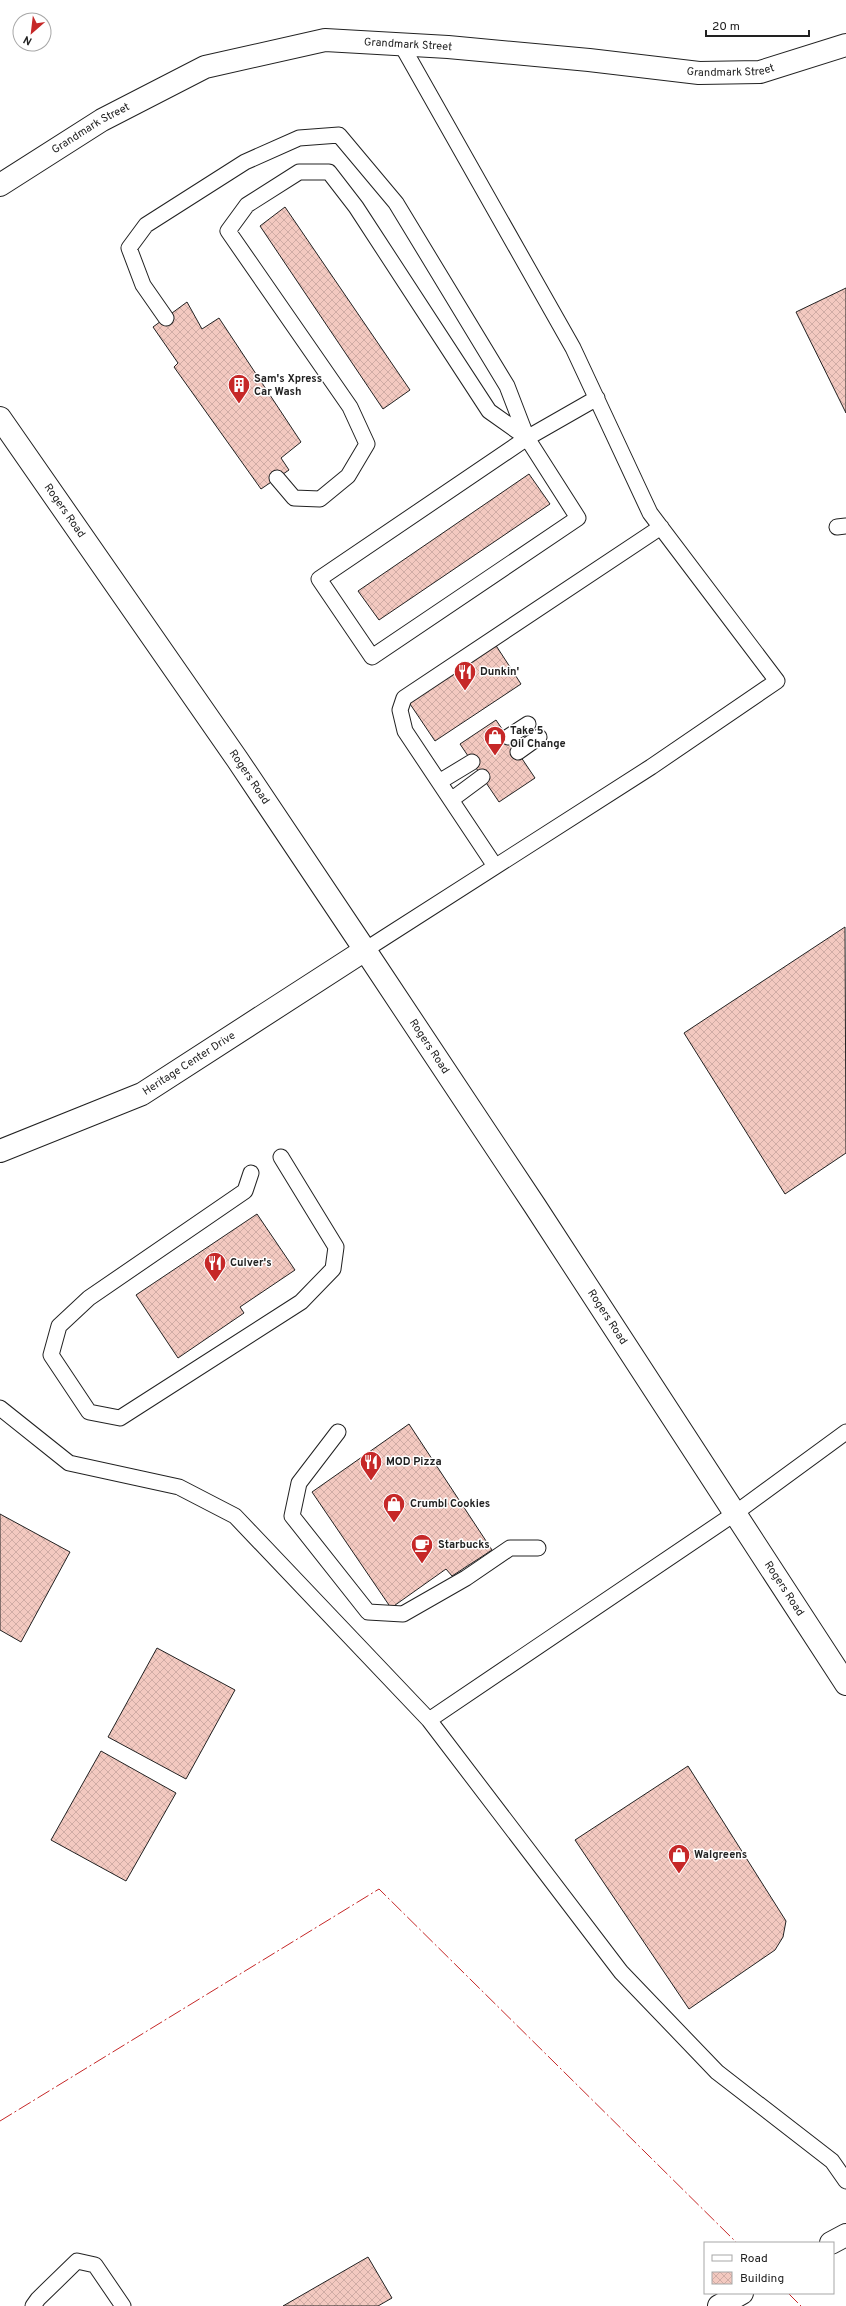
<svg xmlns="http://www.w3.org/2000/svg" width="846" height="2306" viewBox="0 0 846 2306" font-family="Overpass,sans-serif">
<defs>
<pattern id="building-cross-hatch" width="8" height="8" patternUnits="userSpaceOnUse"><rect width="8" height="8" fill="#f3c9c0"/><path d="M0 0l8 8M0 8l8-8" fill="none" stroke="#d0aca5"/></pattern>
</defs>
<rect width="100%" height="100%" fill="#fff"/>
<path fill="url(#building-cross-hatch)" stroke="#222" d="M 285,207 L 410,390 L 383,409 L 260,226 Z
M 846,288 L 846,413 L 796,312 Z
M 187,302 L 202,329 L 219,318 L 301,442 L 281,458 L 289,470 L 261,489 L 174,367 L 178,363 L 153,327 Z
M 529,474 L 550,504 L 379,620 L 358,591 Z
M 495,644 L 521,684 L 435,741 L 408,701 Z
M 496,720 L 535,778 L 499,802 L 460,744 Z
M 845,927 L 846,1153 L 785,1194 L 684,1033 Z
M 257,1214 L 295,1270 L 240,1307 L 244,1313 L 178,1358 L 136,1295 Z
M 409,1424 L 492,1550 L 452,1576 L 446,1569 L 391,1608 L 312,1492 Z
M 0,1514 L 70,1552 L 21,1642 L 0,1630 Z
M 157,1648 L 235,1690 L 186,1779 L 108,1737 Z
M 101,1751 L 176,1793 L 126,1881 L 51,1840 Z
M 688,1766 L 786,1921 L 783,1937 L 775,1950 L 689,2009 L 575,1840 Z
M 368,2257 L 392,2298 L 378,2306 L 283,2306 Z"/>
<g fill="none" stroke-linecap="round" stroke-linejoin="round">
<g stroke="#222" stroke-width="17">
<path id="service" d="M 166,318 L 143,285 L 129,248 L 146,225 L 245,162 L 299,138 L 339,135 L 396,203 L 507,386 L 527,438 L 578,518 L 372,657 L 319,579 L 527,438 L 597,398
M 277,478 L 294,498 L 320,499 L 348,476 L 367,444 L 350,407 L 228,231 L 247,205 L 299,172 L 329,172 L 356,207 L 489,411 L 527,438
M 837,527 L 846,526
M 508,737 L 528,724
M 518,752 L 539,737
M 439,782 L 472,762
M 451,800 L 482,777
M 495,866 L 405,731 L 400,710 L 404,698 L 661,527
M 365,950 L 651,767 L 777,681 L 650,513 L 573,348 L 401,44
M 251,1173 L 245,1191 L 89,1298 L 59,1326 L 51,1355 L 89,1412 L 120,1418 L 301,1302 L 333,1269 L 336,1247 L 281,1157
M 0,1408 L 69,1463 L 179,1487 L 235,1516 L 429,1720 L 734,1514 L 846,1432
M 338,1432 L 299,1483 L 292,1516 L 368,1612 L 403,1614 L 466,1578 L 510,1548 L 538,1548
M 429,1720 L 621,1972 L 717,2072 L 832,2161 L 846,2181
M 33,2306 L 38,2299 L 77,2261 L 95,2265 L 123,2306"/>
</g>
<g stroke="#222" stroke-width="24">
<g id="minor">
<path id="s1" d="M 0,185 L 102,120 L 205,67 L 325,40 L 448,47 L 589,60 L 699,73 L 760,72 L 846,45"/>
<path id="s2" d="M 0,1151 L 142,1094 L 365,950"/>
</g>
</g>
<g stroke="#222" stroke-width="24">
<g id="primary">
<path id="s3" d="M 0,418 L 237,759 L 365,950 L 535,1206 L 846,1684"/>
<path d="M 831,2243 L 846,2235"/>
<path d="M 719,2306 L 742,2293"/>
</g>
</g>
<use href="#service" stroke="#fff" stroke-width="15"/>
<use href="#minor" stroke="#fff" stroke-width="22"/>
<use href="#primary" stroke="#fff" stroke-width="22"/>
<path stroke="#c62828" stroke-width="1" stroke-dasharray="14 3 2 3" stroke-linecap="butt" d="M 0,2121 L 379,1889 L 737,2243
M 788,2293 L 801,2306"/>
</g>
<defs>
<g id="building-pin" transform="scale(1.15)"><path d="M0 17L-7.5 6A9.5 9.5 0 1 1 7.5 6Z" fill="#c62828" stroke="#fff"/><path d="M-4-6H4V6H1V3H-1V6H-4ZM-2.5-4.3h1.7v1.8h-1.7ZM.8-4.3h1.7v1.8H.8ZM-2.5-1h1.7V.8h-1.7ZM.8-1h1.7V.8H.8Z" fill="#fff"/></g>
<g id="restaurant-pin" transform="scale(1.15)"><path d="M0 17L-7.5 6A9.5 9.5 0 1 1 7.5 6Z" fill="#c62828" stroke="#fff"/><path d="M-5-6h1v4h1v-4h1v4h1v-4h1v5L-1.5 .5V6h-2V.5L-5-1ZM5-6V6H3V1.5H1.5Q1.5-4 5-6Z" fill="#fff"/></g>
<g id="shop-pin" transform="scale(1.15)"><path d="M0 17L-7.5 6A9.5 9.5 0 1 1 7.5 6Z" fill="#c62828" stroke="#fff"/><path d="M-5-2.5h2.3a2.7 3.5 0 0 1 5.4 0H5L5.5 6h-11ZM-1.5-2.5h3a1.5 2.3 0 0 0-3 0Z" fill="#fff"/></g>
<g id="cafe-pin" transform="scale(1.15)"><path d="M0 17L-7.5 6A9.5 9.5 0 1 1 7.5 6Z" fill="#c62828" stroke="#fff"/><path d="M-5.5-4.5H6V0H3Q3 3.5 0 3.5H-2.5Q-5.5 3.5-5.5 0ZM3-3.2v2h1.7v-2ZM-6 4.5H4V6H-6Z" fill="#fff"/></g>
</defs>
<g fill-rule="evenodd">
<use href="#building-pin" x="239" y="385"/>
<use href="#restaurant-pin" x="465" y="672"/>
<use href="#shop-pin" x="495" y="737"/>
<use href="#restaurant-pin" x="215" y="1263"/>
<use href="#restaurant-pin" x="371" y="1462"/>
<use href="#shop-pin" x="394" y="1504"/>
<use href="#cafe-pin" x="422" y="1545"/>
<use href="#shop-pin" x="679" y="1855"/>
</g>
<g text-anchor="middle" dominant-baseline="central" stroke-width="3" stroke-linejoin="round" paint-order="stroke">
<g font-size="11" fill="#222" stroke="#fff">
<text stroke="none"><textPath href="#s1" startOffset="443">Grandmark Street</textPath></text>
<text stroke="none"><textPath href="#s1" startOffset="767">Grandmark Street</textPath></text>
<text stroke="none"><textPath href="#s1" startOffset="107">Grandmark Street</textPath></text>
<text stroke="none"><textPath href="#s3" startOffset="113">Rogers Road</textPath></text>
<text stroke="none"><textPath href="#s3" startOffset="437">Rogers Road</textPath></text>
<text stroke="none"><textPath href="#s3" startOffset="761">Rogers Road</textPath></text>
<text stroke="none"><textPath href="#s2" startOffset="209">Heritage Center Drive</textPath></text>
<text stroke="none"><textPath href="#s3" startOffset="1085">Rogers Road</textPath></text>
<text stroke="none"><textPath href="#s3" startOffset="1409">Rogers Road</textPath></text>
</g>
<g font-size="11" font-weight="bold" fill="#222" stroke="#fff" text-anchor="start">
<text x="254" y="379">Sam's Xpress<tspan x="254" dy="13">Car Wash</tspan></text>
<text x="480" y="672">Dunkin'</text>
<text x="510" y="731">Take 5<tspan x="510" dy="13">Oil Change</tspan></text>
<text x="230" y="1263">Culver's</text>
<text x="386" y="1462">MOD Pizza</text>
<text x="410" y="1504">Crumbl Cookies</text>
<text x="438" y="1545">Starbucks</text>
<text x="694" y="1855">Walgreens</text>
</g>
</g>
<rect x="704" y="2242" width="130" height="52" fill="#ffffff" stroke="#a7a7a7"/>
<rect x="712" y="2255" width="20" height="6" fill="#ffffff" stroke="#a7a7a7"/>
<text x="740" y="2262" font-size="12" fill="#222222">Road</text>
<rect x="712" y="2272" width="20" height="12" fill="url(#building-cross-hatch)" stroke="#a7a7a7"/>
<text x="740" y="2282" font-size="12" fill="#222222">Building</text>
<g transform="translate(32 32) rotate(208)"><circle r="19" fill="#ffffff" stroke="#a7a7a7"/>
<path d="M0-3L7 15L0 10L-7 15Z" fill="#c62828"/>
<text y="-6" font-size="11" font-weight="bold" text-anchor="middle" fill="#222222">N</text>
</g>
<path d="M706 30v6h103v-6" fill="none" stroke="#222222" stroke-width="2"/>
<text x="712" y="30" font-size="12" fill="#222222" stroke="#ffffff" stroke-width="3" paint-order="stroke">20 m</text>
</svg>
